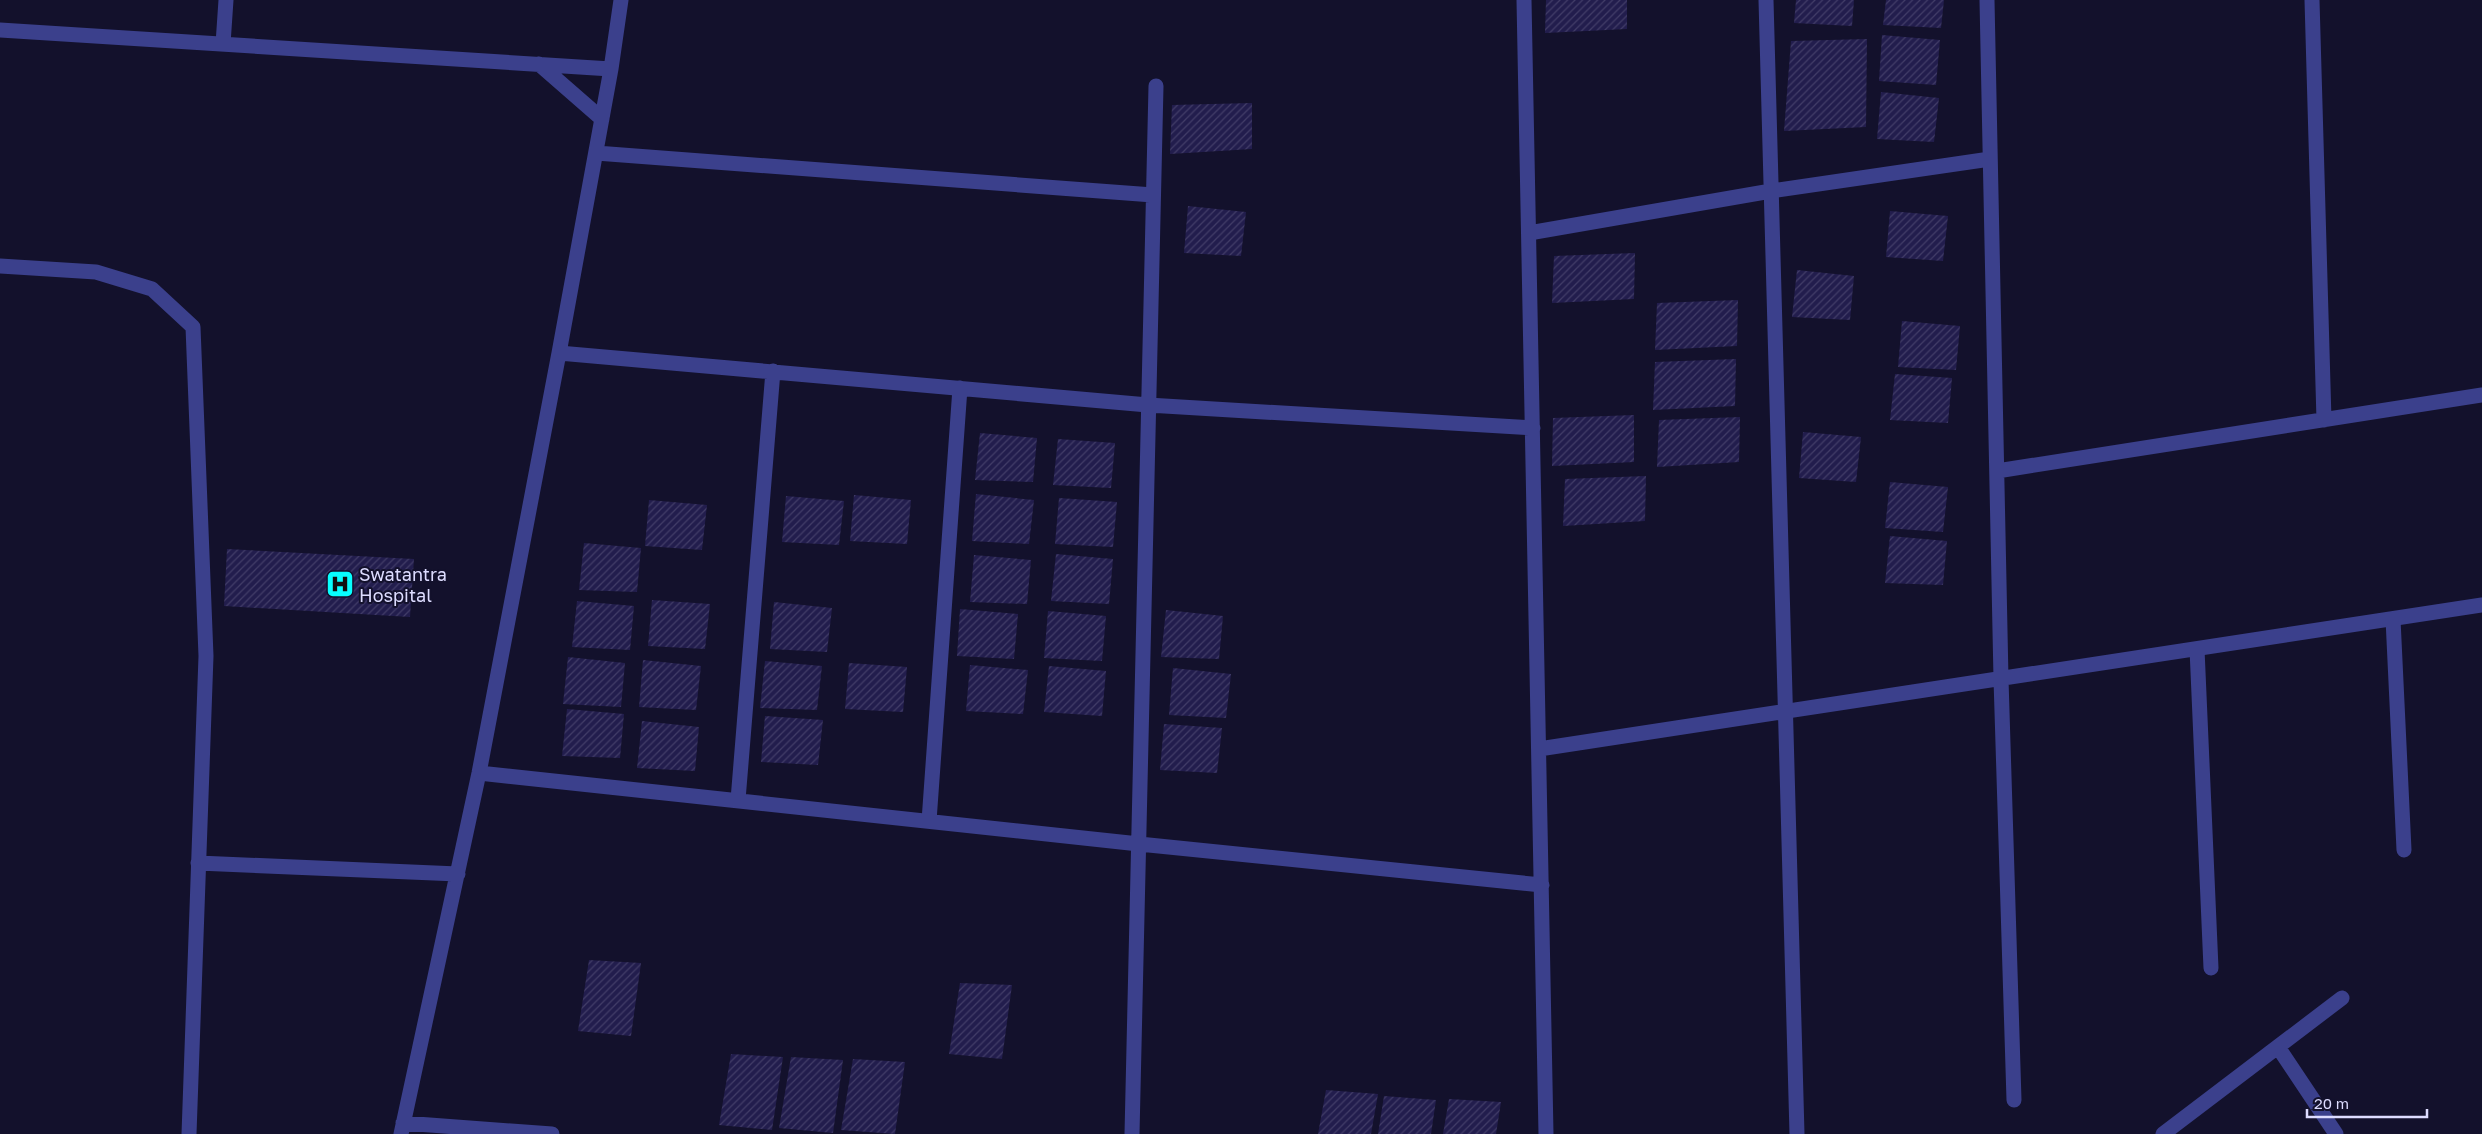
<svg xmlns="http://www.w3.org/2000/svg" width="2482" height="1134" viewBox="0 0 2482 1134" font-family="'Golos Text',sans-serif">
<defs>
<pattern id="building-hatch" width="6" height="6" patternUnits="userSpaceOnUse" patternTransform="scale(1.25)"><rect width="6" height="6" fill="#221d4d"/><path d="M-1 1l2-2M0 6l6-6M5 7l2-2" fill="none" stroke="#423d68"/></pattern>
</defs>
<rect width="100%" height="100%" fill="#13112c"/>
<path fill="url(#building-hatch)" d="M 1546,0 L 1627,0 L 1627,29 L 1545,33 Z
M 1796,0 L 1854,0 L 1852,26 L 1794,23 Z
M 1886,0 L 1944,0 L 1941,28 L 1883,25 Z
M 1882,35 L 1940,40 L 1936,85 L 1879,81 Z
M 1867,39 L 1866,127 L 1784,131 L 1791,41 Z
M 1881,92 L 1939,98 L 1934,142 L 1877,139 Z
M 1252,103 L 1252,149 L 1170,154 L 1172,105 Z
M 1188,206 L 1246,212 L 1241,256 L 1184,253 Z
M 1890,211 L 1948,216 L 1943,261 L 1886,257 Z
M 1635,253 L 1634,299 L 1552,303 L 1554,256 Z
M 1797,270 L 1854,276 L 1850,320 L 1792,317 Z
M 1738,300 L 1737,346 L 1655,350 L 1657,303 Z
M 1902,321 L 1960,326 L 1956,370 L 1898,367 Z
M 1736,359 L 1735,406 L 1653,410 L 1655,362 Z
M 1895,374 L 1952,378 L 1948,423 L 1890,420 Z
M 1634,415 L 1634,462 L 1552,466 L 1553,418 Z
M 1740,417 L 1739,462 L 1657,467 L 1659,420 Z
M 1803,432 L 1861,437 L 1856,482 L 1799,478 Z
M 980,433 L 1037,438 L 1033,482 L 975,480 Z
M 1058,439 L 1115,443 L 1111,488 L 1053,485 Z
M 1646,476 L 1645,521 L 1563,526 L 1565,479 Z
M 1890,482 L 1948,487 L 1943,532 L 1885,528 Z
M 976,494 L 1034,500 L 1029,544 L 972,541 Z
M 854,495 L 911,500 L 907,544 L 850,541 Z
M 786,496 L 844,501 L 839,545 L 782,542 Z
M 1059,498 L 1117,502 L 1113,547 L 1055,544 Z
M 649,500 L 707,505 L 702,550 L 645,546 Z
M 1890,536 L 1947,541 L 1943,585 L 1885,583 Z
M 584,543 L 641,548 L 637,592 L 579,590 Z
M 227,549 L 414,559 L 410,617 L 224,606 Z
M 1056,554 L 1113,559 L 1109,604 L 1051,601 Z
M 974,555 L 1031,560 L 1027,604 L 970,602 Z
M 652,600 L 710,604 L 705,649 L 648,646 Z
M 577,601 L 634,606 L 630,650 L 572,647 Z
M 774,602 L 832,608 L 827,652 L 770,649 Z
M 960,609 L 1018,614 L 1014,659 L 957,656 Z
M 1166,610 L 1223,616 L 1219,659 L 1161,657 Z
M 1048,611 L 1106,616 L 1102,661 L 1044,658 Z
M 568,657 L 625,663 L 621,707 L 563,704 Z
M 643,660 L 701,666 L 696,710 L 639,707 Z
M 765,661 L 822,666 L 817,710 L 760,708 Z
M 849,663 L 907,667 L 903,712 L 845,709 Z
M 970,665 L 1028,670 L 1023,714 L 966,711 Z
M 1049,666 L 1106,671 L 1102,716 L 1044,712 Z
M 1173,668 L 1231,674 L 1226,718 L 1169,715 Z
M 567,709 L 624,714 L 620,758 L 562,756 Z
M 765,716 L 823,720 L 818,765 L 761,762 Z
M 642,721 L 699,727 L 695,771 L 637,768 Z
M 1164,724 L 1222,728 L 1217,773 L 1160,770 Z
M 589,960 L 641,963 L 631,1036 L 578,1031 Z
M 960,983 L 1012,985 L 1002,1059 L 949,1054 Z
M 731,1054 L 783,1057 L 772,1130 L 719,1125 Z
M 791,1057 L 843,1060 L 833,1133 L 779,1128 Z
M 853,1059 L 905,1062 L 895,1134 L 841,1130 Z
M 1326,1090 L 1378,1094 L 1371,1134 L 1318,1134 Z
M 1384,1096 L 1436,1100 L 1431,1134 L 1378,1134 Z
M 1449,1099 L 1501,1102 L 1496,1134 L 1443,1134 Z"/>
<g fill="none" stroke-linecap="round" stroke-linejoin="round">
<path stroke="#3b408c" stroke-width="15" d="M 1524,0 L 1546,1134
M 1766,0 L 1797,1134
M 1987,0 L 2001,679 L 2014,1100
M 2312,0 L 2324,420
M 0,30 L 611,69
M 223,44 L 226,0
M 539,64 L 602,119
M 596,153 L 1153,195
M 1529,233 L 1771,191 L 1990,159
M 0,266 L 96,272 L 152,289 L 193,327 L 206,656 L 189,1134
M 559,353 L 1148,405 L 1533,428
M 1997,471 L 2482,395
M 2393,619 L 2404,850
M 2197,649 L 2211,968
M 1539,749 L 2482,605
M 479,773 L 1139,844 L 1542,885
M 738,800 L 773,371
M 929,821 L 960,388
M 198,863 L 458,874
M 2278,1047 L 2336,1134
M 403,1123 L 552,1134
M 401,1134 L 479,773 L 559,353 L 611,69 L 621,0
M 1132,1134 L 1156,86
M 2163,1134 L 2342,998"/>
</g>
<defs>
<g id="hospital-square" transform="scale(1.4375)"><rect x="-9" y="-9" width="18" height="18" rx="4" fill="#08feff" stroke="#13112c"/><path d="M-5-5h3v3.5h4V-5h3V5h-3V1.5h-4V5h-3Z" fill="#111"/></g>
</defs>
<g fill-rule="evenodd">
<use href="#hospital-square" x="340" y="584"/>
</g>
<g text-anchor="middle" dominant-baseline="central" stroke-width="4" stroke-linejoin="round" paint-order="stroke">
<g font-size="18" fill="#dddcff" stroke="#13112c" text-anchor="start">
<text x="359" y="574">Swatantra<tspan x="359" dy="21">Hospital</tspan></text>
</g>
</g>
<path d="M2307 1109v8h120v-8" fill="none" stroke="#dddcff" stroke-width="2.5"/>
<text x="2314" y="1109" font-size="15" fill="#dddcff" stroke="#13112c" stroke-width="4" paint-order="stroke">20 m</text>
</svg>
